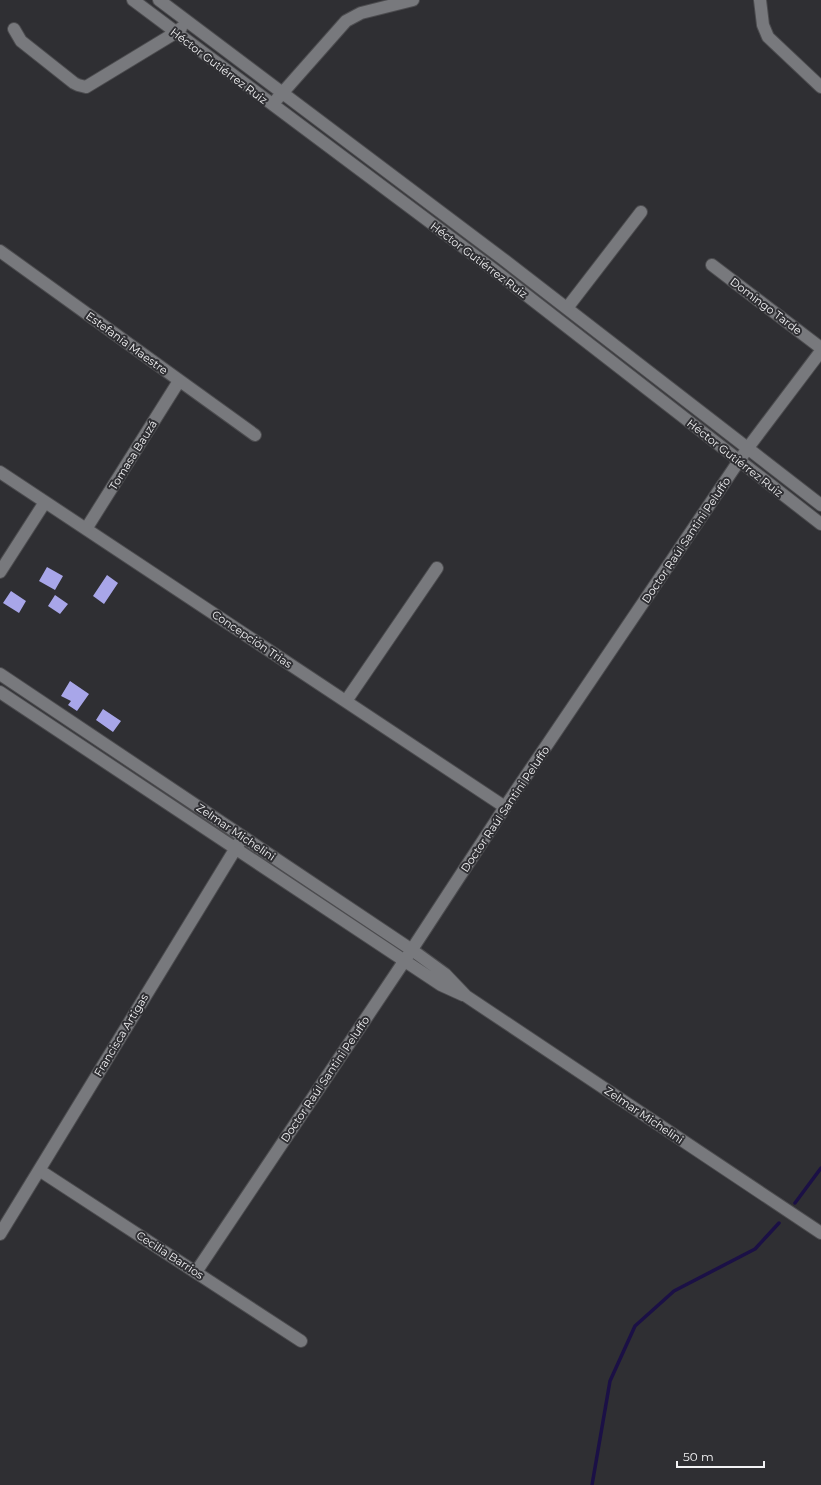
<svg xmlns="http://www.w3.org/2000/svg" width="821" height="1485" viewBox="0 0 821 1485" font-family="Montserrat,sans-serif">
<rect width="100%" height="100%" fill="#2f2f33"/>
<g fill="none" stroke-linecap="round" stroke-linejoin="round">
<path stroke="#1b1046" stroke-width="3.5" d="M 795,1203 L 821,1168
M 592,1485 L 610,1381 L 635,1326 L 674,1291 L 755,1249 L 779,1223"/>
</g>
<path fill="#a8a6e9" d="M 47,567 L 63,576 L 55,590 L 39,581 Z
M 107,575 L 118,583 L 104,604 L 93,596 Z
M 11,591 L 26,601 L 19,613 L 3,603 Z
M 55,595 L 68,604 L 60,614 L 48,606 Z
M 70,681 L 89,694 L 77,711 L 68,705 L 71,701 L 61,696 Z
M 103,709 L 121,721 L 113,732 L 96,720 Z"/>
<g fill="none" stroke-linecap="round" stroke-linejoin="round">
<g stroke="#4c4c4f" stroke-width="14">
<path id="minor" d="M 133,0 L 494,270 L 821,524
M 159,0 L 503,259 L 821,505
M 760,0 L 763,25 L 768,37 L 821,87
M 14,29 L 21,41 L 74,83 L 78,85 L 86,87 L 175,33 L 181,28
M 277,99 L 346,21 L 361,13 L 413,0
M 0,251 L 255,435
M 712,265 L 821,348
M 567,308 L 641,212
M 0,472 L 505,807
M 86,529 L 179,381
M 0,572 L 45,502
M 0,674 L 412,950 L 445,974 L 466,996 L 821,1233
M 0,692 L 441,985 L 463,995
M 346,701 L 437,568
M 39,1170 L 301,1341
M 0,1234 L 239,843
M 196,1272 L 405,960 L 505,807 L 747,449 L 821,351"/>
</g>
<use href="#minor" stroke="#78797d" stroke-width="12"/>
</g>
<g text-anchor="middle" dominant-baseline="central" stroke-width="4" stroke-linejoin="round" paint-order="stroke">
<g font-size="11" fill="#f3f3f5" stroke="#2f2f33">
<text transform="translate(219 66) rotate(37)">Héctor Gutiérrez Ruiz</text>
<text transform="translate(479 260) rotate(37)">Héctor Gutiérrez Ruiz</text>
<text transform="translate(766 306) rotate(37)">Domingo Tarde</text>
<text transform="translate(127 343) rotate(36)">Estefanía Maestre</text>
<text transform="translate(133 455) rotate(-58)">Tomasa Bauzá</text>
<text transform="translate(735 458) rotate(38)">Héctor Gutiérrez Ruiz</text>
<text transform="translate(686 540) rotate(-56)">Doctor Raúl Santini Peluffo</text>
<text transform="translate(252 639) rotate(34)">Concepción Trias</text>
<text transform="translate(505 809) rotate(-56)">Doctor Raúl Santini Peluffo</text>
<text transform="translate(236 832) rotate(34)">Zelmar Michelini</text>
<text transform="translate(121 1035) rotate(-59)">Francisca Artigas</text>
<text transform="translate(325 1079) rotate(-56)">Doctor Raúl Santini Peluffo</text>
<text transform="translate(644 1115) rotate(34)">Zelmar Michelini</text>
<text transform="translate(170 1255) rotate(33)">Cecilia Barrios</text>
</g>
</g>
<path d="M677 1461v6h87v-6" fill="none" stroke="#f3f3f5" stroke-width="2"/>
<text x="683" y="1461" font-size="12" fill="#f3f3f5" stroke="#2f2f33" stroke-width="3" paint-order="stroke">50 m</text>
</svg>
